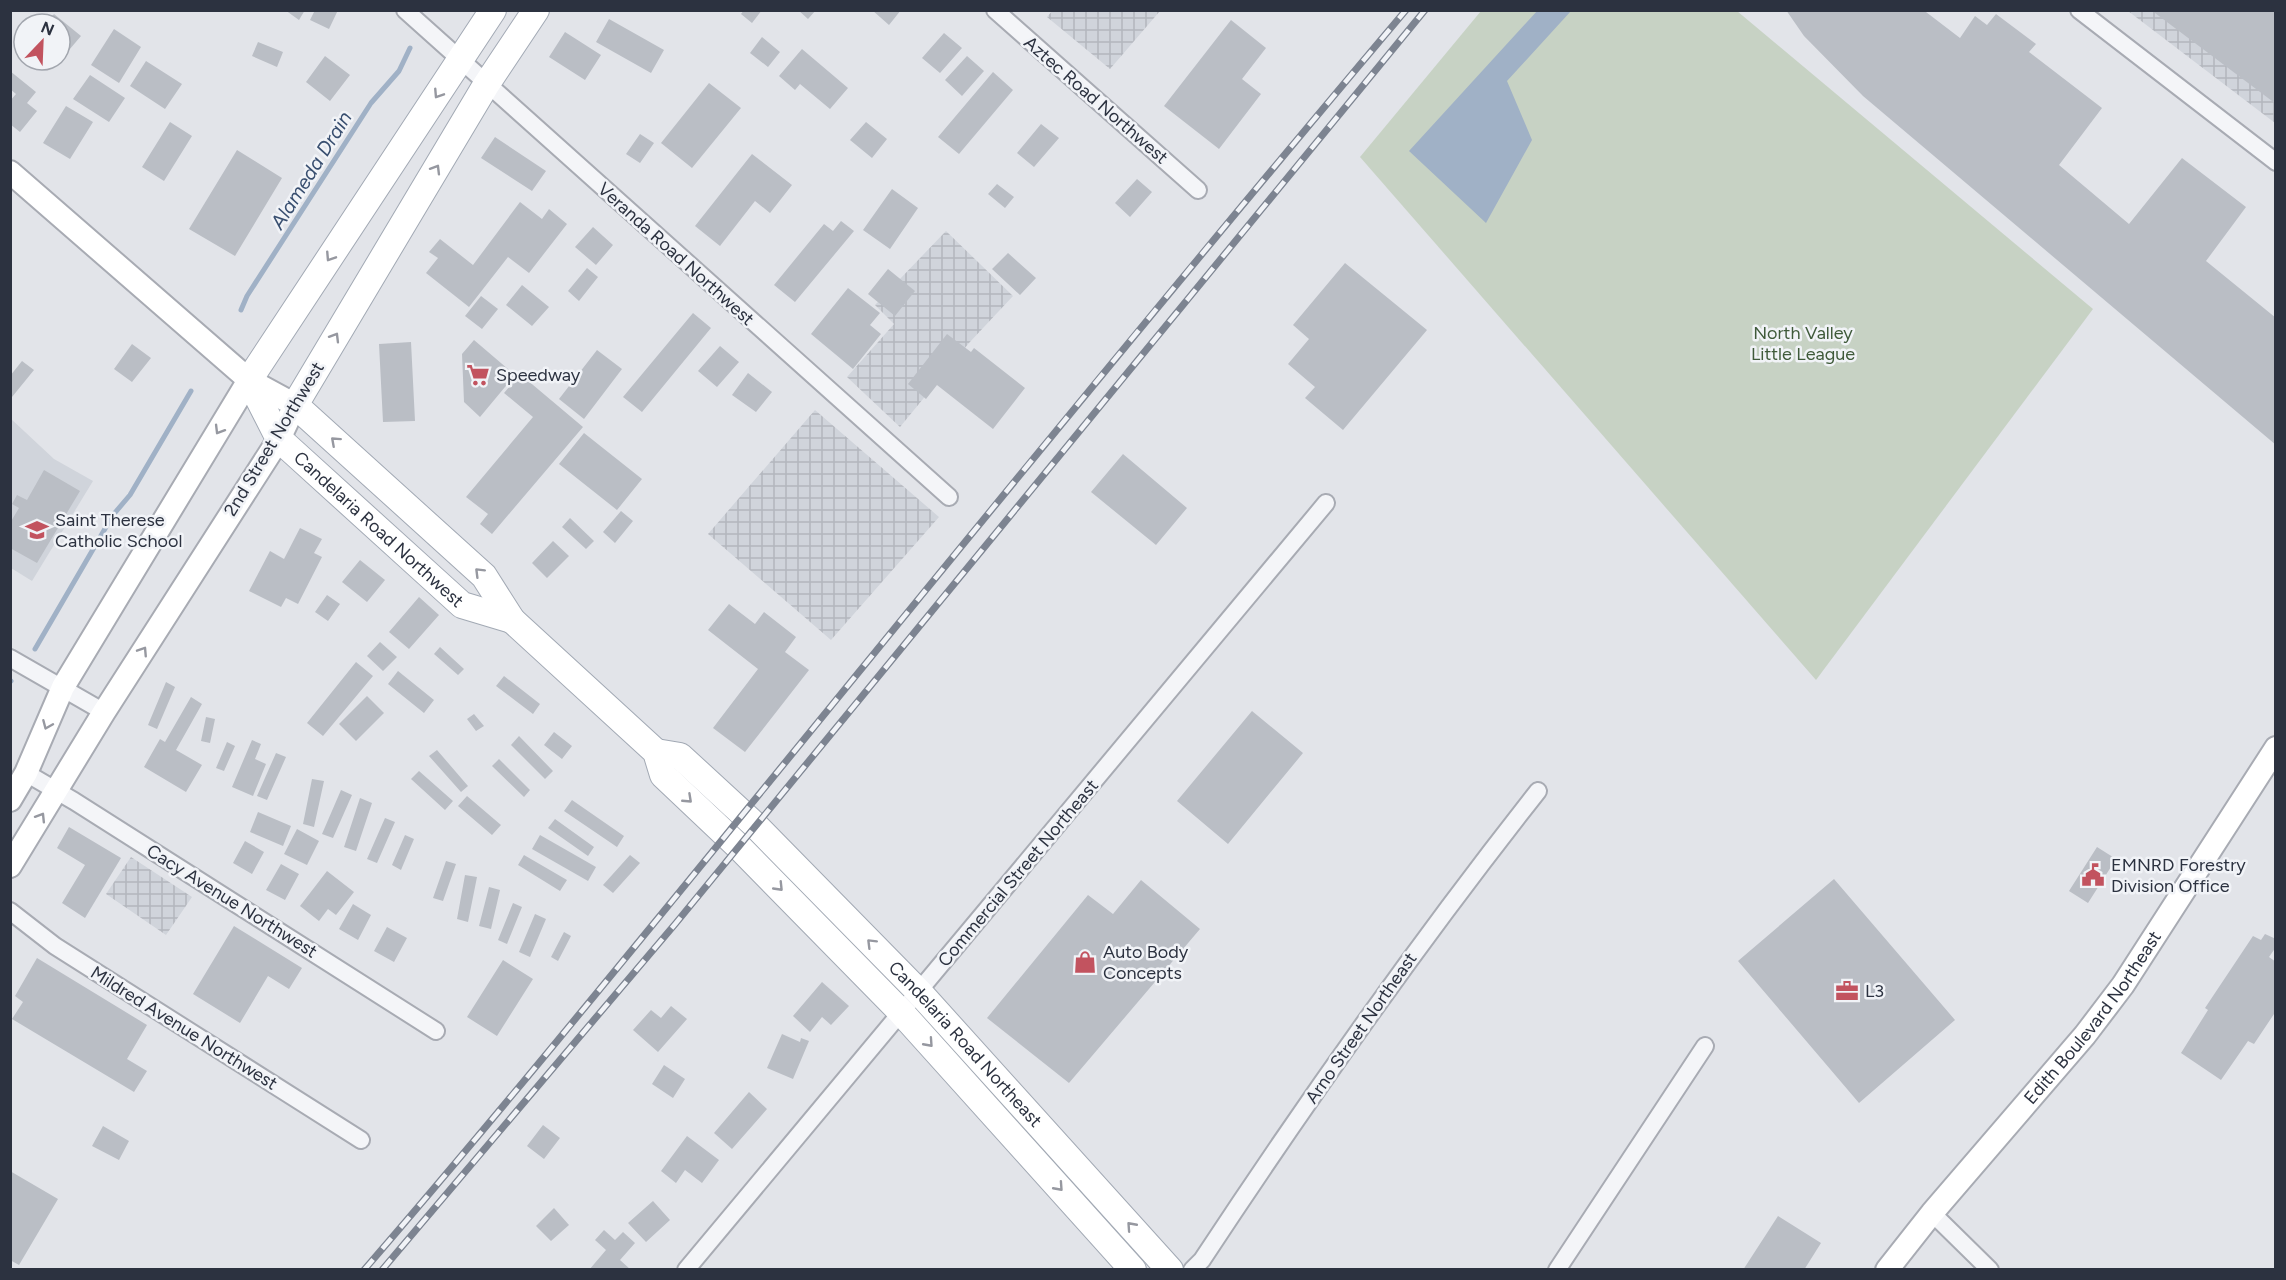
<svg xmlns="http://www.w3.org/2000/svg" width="2286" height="1280" viewBox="0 0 2286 1280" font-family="Figtree,sans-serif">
<defs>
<pattern id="industrial-grid" width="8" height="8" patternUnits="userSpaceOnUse" patternTransform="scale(1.5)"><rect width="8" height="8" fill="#d0d4db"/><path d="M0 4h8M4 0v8" fill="none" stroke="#b3b6bd"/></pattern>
</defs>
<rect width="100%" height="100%" fill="#e2e4e9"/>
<path fill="#d0d4db" d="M 10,418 L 54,459 L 93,481 L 32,581 L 11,568 Z"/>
<path fill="url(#industrial-grid)" d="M 1052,11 L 1052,10 L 1160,11 L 1110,69 L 1047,17 Z
M 2128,11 L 2275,11 L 2275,123 Z
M 946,231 L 1013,296 L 969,343 L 900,427 L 847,377 L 894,324 L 875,305 Z
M 815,410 L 939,517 L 831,640 L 708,534 Z
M 131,857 L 192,897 L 166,935 L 106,894 Z"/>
<path fill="#c7d2c4" d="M 1481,11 L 1737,11 L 2093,309 L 1816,680 L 1360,157 Z"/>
<path fill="#a0b1c6" d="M 1538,10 L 1571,11 L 1507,81 L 1532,140 L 1486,223 L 1409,151 Z"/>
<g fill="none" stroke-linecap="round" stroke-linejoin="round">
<path stroke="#a0b1c6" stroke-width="5" d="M 241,310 L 247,296 L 371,103 L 399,71 L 410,48
M 35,649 L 113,515 L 130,495 L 191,391
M 10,682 L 11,681"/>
</g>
<path fill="#babec5" d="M 285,10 L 305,10 L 299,20 Z
M 315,10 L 338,10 L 329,29 L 310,20 Z
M 744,10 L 762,10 L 752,23 L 741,14 Z
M 798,10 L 816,10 L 808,19 Z
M 872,10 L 901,10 L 889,25 Z
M 1786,10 L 1927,10 L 1926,12 L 1960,38 L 1975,16 L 1987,25 L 1996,14 L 2036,44 L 2029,52 L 2102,108 L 2059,165 L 2129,224 L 2182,158 L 2246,207 L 2206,261 L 2276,318 L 2276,445 L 1863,96 L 1804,36 Z
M 2151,10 L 2276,10 L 2276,104 Z
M 54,14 L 81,36 L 58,63 L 55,60 L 60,60 L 60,24 L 46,24 Z
M 609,19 L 664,50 L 651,73 L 596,42 Z
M 1231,20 L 1266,48 L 1242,79 L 1261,94 L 1219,149 L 1164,106 Z
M 114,29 L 141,47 L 119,83 L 91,65 Z
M 565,32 L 601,55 L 585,80 L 549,57 Z
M 944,33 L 962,48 L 940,73 L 922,58 Z
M 762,37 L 780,52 L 768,67 L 750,53 Z
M 258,42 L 283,52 L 277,67 L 252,56 Z
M 802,49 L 848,88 L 830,109 L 800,84 L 795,90 L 779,76 Z
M 325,56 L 350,75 L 330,101 L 306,82 Z
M 967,56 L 984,71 L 962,96 L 945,80 Z
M 146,61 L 182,84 L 165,109 L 130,86 Z
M 10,71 L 36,92 L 27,103 L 37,111 L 20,132 L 10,124 L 10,101 L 16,94 L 10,89 Z
M 993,72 L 1013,90 L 959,154 L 938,137 Z
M 90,75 L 125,98 L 109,122 L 73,99 Z
M 709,83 L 741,108 L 692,168 L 661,143 Z
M 66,106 L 93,122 L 70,159 L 43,143 Z
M 170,122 L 192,136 L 164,181 L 142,167 Z
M 866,122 L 887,139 L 872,158 L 850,140 Z
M 1041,124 L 1059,138 L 1034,167 L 1017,153 Z
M 640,134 L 654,143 L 640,163 L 626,154 Z
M 495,137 L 546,171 L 532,191 L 481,158 Z
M 237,150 L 282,178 L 235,256 L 189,229 Z
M 752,154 L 792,185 L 770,213 L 755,201 L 720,246 L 695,226 Z
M 1137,179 L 1152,192 L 1130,217 L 1115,203 Z
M 997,184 L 1014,197 L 1005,208 L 988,194 Z
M 892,189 L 918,208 L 890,249 L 863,230 Z
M 520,202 L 542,219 L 549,209 L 567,224 L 529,273 L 508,257 L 469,307 L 426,273 L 438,258 L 429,252 L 440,239 L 473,265 Z
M 841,221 L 854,231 L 795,302 L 774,285 L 824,224 L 833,231 Z
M 593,227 L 613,245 L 596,265 L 575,247 Z
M 1008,253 L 1036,278 L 1020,295 L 992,269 Z
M 1345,263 L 1427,330 L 1343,430 L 1305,398 L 1315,387 L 1288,364 L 1309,339 L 1293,325 Z
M 587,268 L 598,277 L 579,301 L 568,291 Z
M 888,269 L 915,291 L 895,316 L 868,294 Z
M 522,285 L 549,307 L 532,326 L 506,305 Z
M 848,288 L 880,313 L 870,325 L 881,334 L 853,369 L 811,334 Z
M 481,296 L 498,309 L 482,329 L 465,316 Z
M 693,313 L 711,328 L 642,412 L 623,397 Z
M 947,334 L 971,352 L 974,348 L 1025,388 L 993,429 L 937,385 L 926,399 L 908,384 Z
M 474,340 L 515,375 L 480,417 L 464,402 L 462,354 Z
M 411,342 L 415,421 L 383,422 L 379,344 Z
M 132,344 L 151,358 L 132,382 L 114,369 Z
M 720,346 L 739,362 L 717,387 L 698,371 Z
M 597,350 L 622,369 L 584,419 L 559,399 Z
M 22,361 L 34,370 L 12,397 L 10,376 Z
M 748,373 L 772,392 L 756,412 L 732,395 Z
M 520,374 L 583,427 L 492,534 L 480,524 L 488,514 L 466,497 L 533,417 L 504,393 Z
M 584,433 L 642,479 L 617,510 L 559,464 Z
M 1123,454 L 1187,508 L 1156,545 L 1091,492 Z
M 44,470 L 80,491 L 37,563 L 10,548 L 10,523 L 19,508 L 12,504 L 17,495 L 27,500 Z
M 621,511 L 633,521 L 615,543 L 603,532 Z
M 570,518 L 594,541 L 586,549 L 562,527 Z
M 300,528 L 322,539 L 314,553 L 322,557 L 298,604 L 286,598 L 281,607 L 249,591 L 270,551 L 284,559 Z
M 553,541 L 569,556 L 547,578 L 532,563 Z
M 360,560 L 385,580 L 367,602 L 342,582 Z
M 327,595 L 340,604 L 328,621 L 315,612 Z
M 419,597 L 439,615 L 409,649 L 389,632 Z
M 729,604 L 755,624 L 764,612 L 796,637 L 785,652 L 809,670 L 745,752 L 713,728 L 758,669 L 708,630 Z
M 380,642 L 397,657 L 383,671 L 367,656 Z
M 440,647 L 464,669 L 458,675 L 434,654 Z
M 356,662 L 373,676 L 323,736 L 307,723 Z
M 398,671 L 434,700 L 424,713 L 388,684 Z
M 504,676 L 540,704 L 533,714 L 496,686 Z
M 166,682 L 175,687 L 157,729 L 148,725 Z
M 367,696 L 384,713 L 356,741 L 339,724 Z
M 191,697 L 202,704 L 176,750 L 202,765 L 186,792 L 144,767 L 160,739 L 165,742 Z
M 1252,711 L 1303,753 L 1228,844 L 1177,801 Z
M 474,714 L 484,726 L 476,731 L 467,719 Z
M 206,717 L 215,719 L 210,743 L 201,741 Z
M 554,732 L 572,746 L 562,759 L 544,745 Z
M 519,736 L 553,771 L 545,779 L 511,745 Z
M 252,740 L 261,744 L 255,759 L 266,764 L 253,796 L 232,787 Z
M 227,742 L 235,746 L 224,771 L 216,768 Z
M 437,750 L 468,786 L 461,792 L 429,756 Z
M 276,753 L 286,757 L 267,800 L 257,796 Z
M 499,759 L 530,790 L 524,797 L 492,766 Z
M 419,771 L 453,801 L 445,810 L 411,779 Z
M 312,779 L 324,781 L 314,827 L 303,824 Z
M 341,790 L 352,795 L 333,838 L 322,834 Z
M 467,796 L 501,825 L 492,835 L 458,806 Z
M 360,798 L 372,803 L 356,851 L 344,847 Z
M 572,800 L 624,836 L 617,847 L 564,811 Z
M 258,812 L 291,826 L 283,846 L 250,832 Z
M 385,818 L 395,822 L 377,863 L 367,859 Z
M 555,819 L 594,847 L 588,856 L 548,828 Z
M 69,827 L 121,858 L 85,918 L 62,903 L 85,865 L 57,848 Z
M 297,829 L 319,841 L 307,865 L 284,854 Z
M 405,835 L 414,839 L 401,870 L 392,865 Z
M 540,835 L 596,867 L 588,881 L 532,849 Z
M 245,841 L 264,852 L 252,874 L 233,863 Z
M 2097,847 L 2116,859 L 2088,903 L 2069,891 Z
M 524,855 L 567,880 L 560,891 L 518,865 Z
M 630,855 L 640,863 L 613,893 L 603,885 Z
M 446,861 L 456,864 L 443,901 L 433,898 Z
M 281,864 L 299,874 L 285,900 L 266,890 Z
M 327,871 L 354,892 L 336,915 L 328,909 L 319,921 L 300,906 Z
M 465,875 L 477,877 L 468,922 L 457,919 Z
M 1834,879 L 1955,1020 L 1859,1103 L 1738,961 Z
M 1141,880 L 1200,929 L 1069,1083 L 987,1018 L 1088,895 L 1113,914 Z
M 489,887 L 500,890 L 491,929 L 479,926 Z
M 513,903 L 522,907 L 507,944 L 498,940 Z
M 353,904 L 371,915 L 358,940 L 339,929 Z
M 535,914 L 546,919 L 530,957 L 519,952 Z
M 234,926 L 302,968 L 289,989 L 268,976 L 240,1023 L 193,994 Z
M 387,927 L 407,938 L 394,962 L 374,951 Z
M 564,932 L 571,936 L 558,961 L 551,957 Z
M 2265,934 L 2276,939 L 2276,947 L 2269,957 L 2276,962 L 2276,1011 L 2254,1044 L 2248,1041 L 2221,1080 L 2181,1053 L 2208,1010 L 2205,1008 L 2253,936 L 2261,940 Z
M 37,958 L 147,1025 L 127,1059 L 147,1071 L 134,1092 L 12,1019 L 23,1002 L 15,996 Z
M 503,960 L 533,979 L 497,1036 L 467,1017 Z
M 822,982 L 849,1006 L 831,1025 L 822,1017 L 810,1032 L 793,1016 Z
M 671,1006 L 687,1019 L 658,1052 L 633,1030 L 651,1010 L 661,1018 Z
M 782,1034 L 800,1042 L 801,1038 L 809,1041 L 793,1079 L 767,1068 Z
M 664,1065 L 685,1079 L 673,1098 L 652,1084 Z
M 749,1092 L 767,1109 L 732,1149 L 714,1133 Z
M 543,1125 L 560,1138 L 544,1159 L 527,1146 Z
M 103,1126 L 129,1141 L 119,1160 L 92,1146 Z
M 687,1136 L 719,1160 L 702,1183 L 685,1170 L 676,1183 L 661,1171 Z
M 10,1171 L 58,1199 L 19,1265 L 10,1260 Z
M 653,1201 L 670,1220 L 646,1242 L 628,1223 Z
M 554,1208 L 569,1225 L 551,1241 L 536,1226 Z
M 1778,1216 L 1821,1243 L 1804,1270 L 1743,1270 Z
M 604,1230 L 615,1240 L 623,1232 L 635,1243 L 620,1260 L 631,1270 L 589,1270 L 606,1250 L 595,1240 Z"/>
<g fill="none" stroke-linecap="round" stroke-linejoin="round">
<g stroke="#a8abb3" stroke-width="20">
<path id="street" d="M 405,10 L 949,497
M 995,10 L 1198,190
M 2079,10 L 2276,162
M 10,658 L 104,712
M 26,773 L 74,801 L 436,1031
M 10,911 L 55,946 L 361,1140
M 1932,1213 L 1990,1270
M 686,1270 L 1326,503
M 1192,1270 L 1202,1260 C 1308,1099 1419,942 1538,791
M 1557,1270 L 1705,1046"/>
</g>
<g stroke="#a8abb3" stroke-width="26">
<g id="secondary">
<path d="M 10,172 L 249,380 L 295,405 L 279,439 L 104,712 L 10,866"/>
<path d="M 10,800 L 26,773 L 63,687 L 249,380"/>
<path id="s1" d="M 1887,1270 L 1932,1213 L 2085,1035 L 2123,985 L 2276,748"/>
</g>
</g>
<g stroke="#a2a9b4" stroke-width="28">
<g id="primary">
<path id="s2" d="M 493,10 L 249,380 L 279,439 L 462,605 L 512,620"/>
<path d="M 536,10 L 486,85 L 295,405 L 484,576 L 512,620 L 656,752 L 663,775 L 738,846 L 901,1012 L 1133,1270"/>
<path id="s3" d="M 656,752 L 680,756 L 755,825 L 919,992 L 1170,1270"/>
</g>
</g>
<use href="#street" stroke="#f4f5f8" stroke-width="16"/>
<use href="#secondary" stroke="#fff" stroke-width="22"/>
<use href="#primary" stroke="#fff" stroke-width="26"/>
<g stroke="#7d8491" stroke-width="7">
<path id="rail" d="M 364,1270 C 516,1094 663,912 810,732 C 1007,490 1204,249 1406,10
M 382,1270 L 676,923 L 1425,10"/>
</g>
<use href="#rail" stroke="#f1f3f7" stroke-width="4.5" stroke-dasharray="14" stroke-linecap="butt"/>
</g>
<defs><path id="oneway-chevron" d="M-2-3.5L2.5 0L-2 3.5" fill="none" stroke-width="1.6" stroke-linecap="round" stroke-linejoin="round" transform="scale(1.5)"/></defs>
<g stroke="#9698a0">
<use href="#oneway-chevron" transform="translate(438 94) rotate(123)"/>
<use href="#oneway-chevron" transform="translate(436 169) rotate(-59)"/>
<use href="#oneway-chevron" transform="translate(330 257) rotate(123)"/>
<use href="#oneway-chevron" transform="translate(335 337) rotate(-59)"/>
<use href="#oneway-chevron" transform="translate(219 430) rotate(121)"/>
<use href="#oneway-chevron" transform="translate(335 441) rotate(-138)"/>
<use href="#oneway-chevron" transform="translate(479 572) rotate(-135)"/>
<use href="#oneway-chevron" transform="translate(143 651) rotate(-57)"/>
<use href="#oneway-chevron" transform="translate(47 725) rotate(113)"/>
<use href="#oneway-chevron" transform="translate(688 799) rotate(43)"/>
<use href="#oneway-chevron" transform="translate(41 817) rotate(-58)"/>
<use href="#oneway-chevron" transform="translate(779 887) rotate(46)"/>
<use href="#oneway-chevron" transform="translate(871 943) rotate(-135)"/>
<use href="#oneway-chevron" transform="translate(929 1043) rotate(48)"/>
<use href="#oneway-chevron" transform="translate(1059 1187) rotate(48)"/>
<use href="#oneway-chevron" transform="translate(1131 1226) rotate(-132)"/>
</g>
<defs>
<g id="supermarket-bare" transform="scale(1.8)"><path d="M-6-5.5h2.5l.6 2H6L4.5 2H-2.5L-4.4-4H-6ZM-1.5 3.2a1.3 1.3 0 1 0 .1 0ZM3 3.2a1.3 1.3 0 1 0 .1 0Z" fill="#c2535f" stroke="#f1f3f7" stroke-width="2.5" paint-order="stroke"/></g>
<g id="school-bare" transform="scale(1.8)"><path d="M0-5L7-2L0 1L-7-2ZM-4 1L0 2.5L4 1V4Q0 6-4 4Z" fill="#c2535f" stroke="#f1f3f7" stroke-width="2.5" paint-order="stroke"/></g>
<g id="civic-bare" transform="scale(1.8)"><path d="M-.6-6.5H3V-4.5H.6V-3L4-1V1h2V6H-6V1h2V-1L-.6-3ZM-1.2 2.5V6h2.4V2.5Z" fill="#c2535f" stroke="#f1f3f7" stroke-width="2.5" paint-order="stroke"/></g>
<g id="shop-bare" transform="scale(1.8)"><path d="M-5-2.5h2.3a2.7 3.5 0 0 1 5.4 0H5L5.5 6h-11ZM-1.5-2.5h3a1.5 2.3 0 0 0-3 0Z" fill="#c2535f" stroke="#f1f3f7" stroke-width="2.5" paint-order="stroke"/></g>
<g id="office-bare" transform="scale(1.8)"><path d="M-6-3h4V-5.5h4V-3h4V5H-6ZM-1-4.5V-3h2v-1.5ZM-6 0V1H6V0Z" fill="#c2535f" stroke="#f1f3f7" stroke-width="2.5" paint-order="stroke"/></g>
</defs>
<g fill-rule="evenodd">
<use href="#supermarket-bare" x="478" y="375"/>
<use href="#school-bare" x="37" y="530"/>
<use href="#civic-bare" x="2093" y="875"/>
<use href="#shop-bare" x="1085" y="962"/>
<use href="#office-bare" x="1847" y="991"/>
</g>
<g text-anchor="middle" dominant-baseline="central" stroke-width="5" stroke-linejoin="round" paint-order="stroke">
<g font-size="18" fill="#2c3240" stroke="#f1f3f7">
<text transform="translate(1096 100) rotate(41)">Aztec Road Northwest</text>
<text transform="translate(676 254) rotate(42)">Veranda Road Northwest</text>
<text transform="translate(274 439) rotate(-59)">2nd Street Northwest</text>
<text stroke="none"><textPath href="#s2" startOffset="644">Candelaria Road Northwest</textPath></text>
<text transform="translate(1018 873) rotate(-50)">Commercial Street Northeast</text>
<text transform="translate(232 901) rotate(32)">Cacy Avenue Northwest</text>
<text stroke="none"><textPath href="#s1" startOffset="326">Edith Boulevard Northeast</textPath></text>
<text transform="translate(184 1028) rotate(32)">Mildred Avenue Northwest</text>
<text transform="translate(1361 1028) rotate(-55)">Arno Street Northeast</text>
<text stroke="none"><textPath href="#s3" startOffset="430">Candelaria Road Northeast</textPath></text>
</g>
<g font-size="18" fill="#3f5a3a" stroke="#f1f3f7">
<text x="1803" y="333">North Valley<tspan x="1803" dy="21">Little League</tspan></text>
</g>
<g font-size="18" fill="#2c3240" stroke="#f1f3f7" text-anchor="start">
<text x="496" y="375">Speedway</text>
<text x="55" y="520">Saint Therese<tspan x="55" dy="21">Catholic School</tspan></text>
<text x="2111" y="865">EMNRD Forestry<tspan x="2111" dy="21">Division Office</tspan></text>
<text x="1103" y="952">Auto Body<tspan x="1103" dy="21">Concepts</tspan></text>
<text x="1865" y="991">L3</text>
</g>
<g font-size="20" font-style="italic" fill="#394f70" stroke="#f1f3f7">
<text transform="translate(311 170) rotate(-58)">Alameda Drain</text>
</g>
</g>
<rect width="2286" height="1280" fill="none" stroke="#2c3240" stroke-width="24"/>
<g transform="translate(42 42) rotate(23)"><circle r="28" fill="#f1f3f7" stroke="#a2a6ae" stroke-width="1.5"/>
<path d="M0-4.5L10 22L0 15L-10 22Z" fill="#c2535f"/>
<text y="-9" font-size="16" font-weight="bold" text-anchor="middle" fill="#2c3240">N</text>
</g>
</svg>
